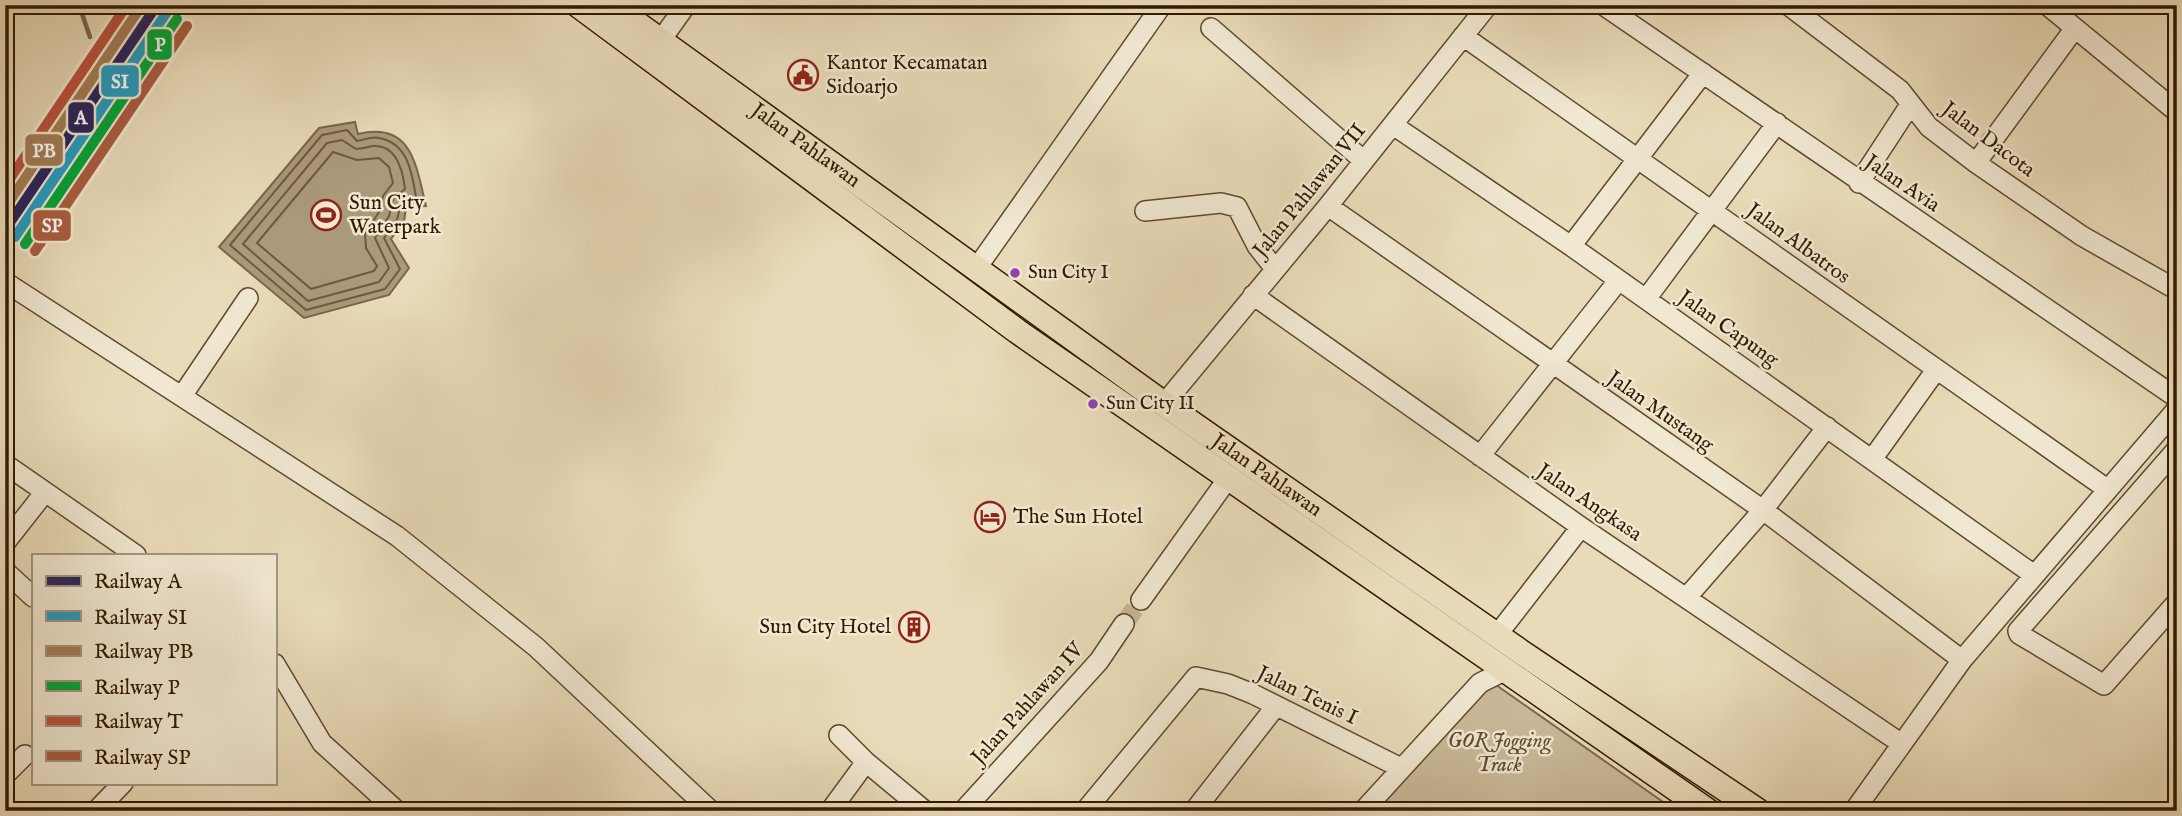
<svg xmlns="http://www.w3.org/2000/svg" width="2182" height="816" viewBox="0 0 2182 816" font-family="'IM FELL English',serif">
<rect width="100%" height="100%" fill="#e9dbb9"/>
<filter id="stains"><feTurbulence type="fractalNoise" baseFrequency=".00286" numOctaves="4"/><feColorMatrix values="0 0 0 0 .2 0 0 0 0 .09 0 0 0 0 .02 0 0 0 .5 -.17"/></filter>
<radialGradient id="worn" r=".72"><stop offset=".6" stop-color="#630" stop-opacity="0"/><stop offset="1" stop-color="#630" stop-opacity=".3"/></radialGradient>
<path fill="#caba9a" stroke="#7e6a4d" stroke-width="2" d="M 1489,680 L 1676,811 L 1371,811 Z"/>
<path fill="#aa997a" stroke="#7a6649" stroke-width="2" d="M 355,122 L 358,134 C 412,121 416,165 426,206 L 406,207 L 404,222 L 391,239 L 409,268 L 389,295 L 304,318 L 219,247 L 319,128 Z"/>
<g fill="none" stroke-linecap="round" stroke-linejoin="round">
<path stroke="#6e5a3d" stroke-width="2" d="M 347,130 L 357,141 C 364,140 372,136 379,138 C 408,143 412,173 416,197 L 401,203 L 397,220 L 384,238 L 400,269 L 385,289 L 306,310 L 230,245 L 322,135 Z
M 342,140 L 356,149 C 362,149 367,147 373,146 C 397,144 403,172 405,189 L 393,199 L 389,216 L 375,238 L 389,268 L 379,282 L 308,301 L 243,244 L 327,143 Z
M 333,152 L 357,160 L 379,158 L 389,167 L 393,183 L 383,196 L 379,212 L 365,234 L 366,248 L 377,266 L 374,271 L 311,289 L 257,243 Z"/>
<path stroke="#7a6649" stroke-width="4.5" d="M 79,5 L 90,37"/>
<path stroke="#c4b494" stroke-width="19" stroke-dasharray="19 10" stroke-linecap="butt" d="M 1124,624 L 1141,600"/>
<g stroke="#5f4a2e" stroke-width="22">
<path id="minor" d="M 1603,5 L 2177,398
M 1788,5 L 1900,90 L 1929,127 L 1976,163 L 2082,236 L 2177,290
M 2047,5 L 2177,112
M 1211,28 L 1364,161
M 1463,36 L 2107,489
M 661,40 L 686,5
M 1393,125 L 1571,246 L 2034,575
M 1976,163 L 2075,28
M 1859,183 L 1910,105
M 1328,206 L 1763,510 L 1962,660
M 1145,211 L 1221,203 L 1237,207 L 1257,246 L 1275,269
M 1571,246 L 1703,73
M 976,269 L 1162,5
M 5,282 L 397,536 L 536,647 L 711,811
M 1253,295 L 1581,527 L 1902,744
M 1646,299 L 1777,123
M 182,396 L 248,298
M 1164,404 L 1328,206 L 1488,5
M 2177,449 L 2018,631 L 2019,634 L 2104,685 L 2177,602
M 1480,456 L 1618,281
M 1873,458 L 1936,370
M 5,464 L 136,555
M 5,543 L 45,492
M 5,571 L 33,597
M 1687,597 L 1763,510 L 1827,427
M 1141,600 L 1229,477
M 1497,635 L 1581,527
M 275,664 L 322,743 L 397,811
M 839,735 L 866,762 L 925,811
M 5,775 L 25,755
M 96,811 L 123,783
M 830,811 L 866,762
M 963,811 L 1099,661 L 1124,624
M 1085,811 L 1196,677 L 1228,684 L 1253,694 L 1401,768
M 1194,811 L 1276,706
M 1363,811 L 1480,683 L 1504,671
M 1854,811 L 1962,660 L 2177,409"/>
</g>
<g stroke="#311a00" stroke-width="27">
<g id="major">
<path d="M 578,5 L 1017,331 L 1708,811"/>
<path id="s1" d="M 611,5 L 1164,404 L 1521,652 L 1758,811"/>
</g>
</g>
<use href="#minor" stroke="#f1e8d2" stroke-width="19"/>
<use href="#major" stroke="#e9dbb9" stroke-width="24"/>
<g stroke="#f1e8d2" stroke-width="16">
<path id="rail-1" d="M 5,230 L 157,5"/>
</g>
<g stroke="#f1e8d2" stroke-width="16">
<path id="rail-2" d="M 15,237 L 167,12"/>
</g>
<g stroke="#f1e8d2" stroke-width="16">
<path id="rail-3" d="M 5,208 L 142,5"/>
</g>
<g stroke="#f1e8d2" stroke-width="16">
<path id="rail-4" d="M 25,244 L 177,19"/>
</g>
<g stroke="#f1e8d2" stroke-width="16">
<path id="rail-5" d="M 5,186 L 127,5"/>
</g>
<g stroke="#f1e8d2" stroke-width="16">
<path id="rail-6" d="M 35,251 L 187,26"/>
</g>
<use href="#rail-1" stroke="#26225e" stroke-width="10"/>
<use href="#rail-2" stroke="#229cc1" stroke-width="10"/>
<use href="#rail-3" stroke="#a27d56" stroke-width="10"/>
<use href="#rail-4" stroke="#00a53a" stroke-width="10"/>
<use href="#rail-5" stroke="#ba513d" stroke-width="10"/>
<use href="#rail-6" stroke="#a95d40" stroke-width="10"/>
</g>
<defs>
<g id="civic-ring" transform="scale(1.575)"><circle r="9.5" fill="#f1e8d2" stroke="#8f2418" stroke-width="1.5"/><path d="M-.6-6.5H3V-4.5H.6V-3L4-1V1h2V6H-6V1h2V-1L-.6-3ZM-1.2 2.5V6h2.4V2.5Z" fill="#8f2418"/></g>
<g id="stadium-ring" transform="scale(1.575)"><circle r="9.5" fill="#f1e8d2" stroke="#8f2418" stroke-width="1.5"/><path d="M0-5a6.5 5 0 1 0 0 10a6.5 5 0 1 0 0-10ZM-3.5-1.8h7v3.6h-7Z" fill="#8f2418"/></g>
<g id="hotel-ring" transform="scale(1.575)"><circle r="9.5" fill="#f1e8d2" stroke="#8f2418" stroke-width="1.5"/><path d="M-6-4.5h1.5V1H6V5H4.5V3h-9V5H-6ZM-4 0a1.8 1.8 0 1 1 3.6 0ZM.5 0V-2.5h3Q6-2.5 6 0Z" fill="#8f2418"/></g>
<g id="building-ring" transform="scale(1.575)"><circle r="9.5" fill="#f1e8d2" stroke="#8f2418" stroke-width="1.5"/><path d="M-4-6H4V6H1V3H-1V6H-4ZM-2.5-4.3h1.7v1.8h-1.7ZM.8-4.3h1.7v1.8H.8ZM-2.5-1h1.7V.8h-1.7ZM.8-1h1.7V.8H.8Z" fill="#8f2418"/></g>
</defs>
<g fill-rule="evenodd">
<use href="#civic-ring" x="803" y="75"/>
<use href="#stadium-ring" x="326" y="215"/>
<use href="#hotel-ring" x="990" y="517"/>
<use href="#building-ring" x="914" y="627"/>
</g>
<g fill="#8e44ad" stroke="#f1e8d2" stroke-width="2.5">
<circle cx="1015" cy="273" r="6"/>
<circle cx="1093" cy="404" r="6"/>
</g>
<g text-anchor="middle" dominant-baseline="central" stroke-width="5" stroke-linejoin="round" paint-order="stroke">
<g font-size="19" fill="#311a00" stroke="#f1e8d2" text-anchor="start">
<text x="1028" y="273">Sun City I</text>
<text x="1106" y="404">Sun City II</text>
</g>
<g font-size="21" fill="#311a00" stroke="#f1e8d2" text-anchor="start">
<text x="826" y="63">Kantor Kecamatan<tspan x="826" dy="24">Sidoarjo</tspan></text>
<text x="349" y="203">Sun City<tspan x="349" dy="24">Waterpark</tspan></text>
<text x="1013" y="517">The Sun Hotel</text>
<text x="891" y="627" text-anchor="end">Sun City Hotel</text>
</g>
<g font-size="21" fill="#311a00" stroke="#f1e8d2">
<text transform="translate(1988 140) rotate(37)">Jalan Dacota</text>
<text stroke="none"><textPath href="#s1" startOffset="240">Jalan Pahlawan</textPath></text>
<text transform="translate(1902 184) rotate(34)">Jalan Avia</text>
<text transform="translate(1310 191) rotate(-51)">Jalan Pahlawan VII</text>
<text transform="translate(1798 244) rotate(36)">Jalan Albatros</text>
<text transform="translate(1728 329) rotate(35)">Jalan Capung</text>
<text transform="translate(1660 412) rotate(35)">Jalan Mustang</text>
<text stroke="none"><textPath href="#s1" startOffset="807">Jalan Pahlawan</textPath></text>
<text transform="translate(1589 503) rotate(34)">Jalan Angkasa</text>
<text transform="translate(1307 696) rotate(26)">Jalan Tenis I</text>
<text transform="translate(1028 704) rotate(-48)">Jalan Pahlawan IV</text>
</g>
<g font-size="21" font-style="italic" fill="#5f4a2e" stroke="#f1e8d2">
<text x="1499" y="741">GOR Jogging<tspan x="1499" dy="24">Track</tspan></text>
</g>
</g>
<g stroke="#f1e8d2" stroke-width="2.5">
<rect x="146" y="28" width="27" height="33" rx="7" fill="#00a53a"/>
<rect x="100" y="64" width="40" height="34" rx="7" fill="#229cc1"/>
<rect x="67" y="101" width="28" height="33" rx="7" fill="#26225e"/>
<rect x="24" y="133" width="40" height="34" rx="7" fill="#a27d56"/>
<rect x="32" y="209" width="40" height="33" rx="7" fill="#a95d40"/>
</g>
<g font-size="19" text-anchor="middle" font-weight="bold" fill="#fff">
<text x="160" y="51">P</text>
<text x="120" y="88">SI</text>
<text x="81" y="124">A</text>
<text x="44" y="157">PB</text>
<text x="52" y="232">SP</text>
</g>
<rect width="2182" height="816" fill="none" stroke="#e9dbb9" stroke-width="28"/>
<rect x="7" y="7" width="2168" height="802" fill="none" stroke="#311a00" stroke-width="3.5"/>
<rect x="14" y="14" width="2154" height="788" fill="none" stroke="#311a00" stroke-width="2"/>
<rect x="32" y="554" width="245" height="231" fill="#f1e8d2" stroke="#a4967e" stroke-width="2"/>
<rect x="46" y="576" width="35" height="10" fill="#26225e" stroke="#a4967e" stroke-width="2"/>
<text x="94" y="588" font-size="21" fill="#311a00">Railway A</text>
<rect x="46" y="611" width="35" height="10" fill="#229cc1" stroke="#a4967e" stroke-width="2"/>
<text x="94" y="624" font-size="21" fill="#311a00">Railway SI</text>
<rect x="46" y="646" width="35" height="10" fill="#a27d56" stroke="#a4967e" stroke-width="2"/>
<text x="94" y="658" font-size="21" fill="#311a00">Railway PB</text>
<rect x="46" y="681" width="35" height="10" fill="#00a53a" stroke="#a4967e" stroke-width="2"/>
<text x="94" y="694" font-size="21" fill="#311a00">Railway P</text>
<rect x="46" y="716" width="35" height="10" fill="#ba513d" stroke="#a4967e" stroke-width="2"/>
<text x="94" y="728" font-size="21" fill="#311a00">Railway T</text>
<rect x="46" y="751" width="35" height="10" fill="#a95d40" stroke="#a4967e" stroke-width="2"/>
<text x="94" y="764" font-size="21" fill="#311a00">Railway SP</text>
<rect width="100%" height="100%" filter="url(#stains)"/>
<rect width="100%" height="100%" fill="url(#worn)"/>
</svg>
